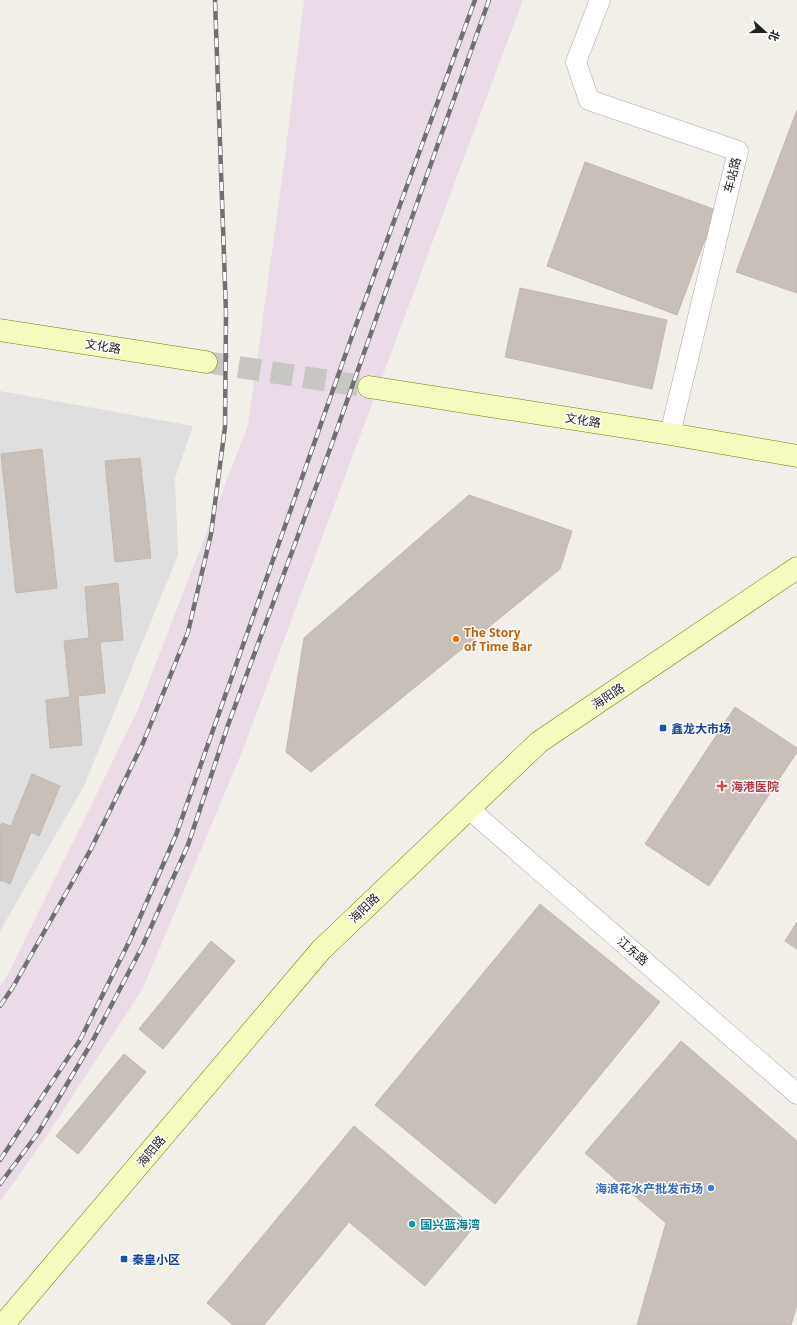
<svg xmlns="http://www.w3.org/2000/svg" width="797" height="1325" viewBox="0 0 797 1325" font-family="'Noto Sans','Noto Sans SC',sans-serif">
<rect width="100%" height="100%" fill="#f2efe9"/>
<path fill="#e0dfdf" d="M 0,391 L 193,426 L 175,478 L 178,555 L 84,786 L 0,931 Z"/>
<path fill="#ebdbe8" d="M 304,0 L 523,0 L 242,752 L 143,988 L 46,1137 L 0,1202 L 0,985 L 5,980 L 137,712 L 248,425 L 283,172 Z"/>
<path fill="#c7bfb8" stroke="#c4b6ab" d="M 797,110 L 797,293 L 736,272 Z
M 585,162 L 716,210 L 677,315 L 547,266 Z
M 520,288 L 667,320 L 652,389 L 505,357 Z
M 42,449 L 57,588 L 16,593 L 1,454 Z
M 140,458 L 151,558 L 115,562 L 105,461 Z
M 469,495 L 572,531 L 560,569 L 311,772 L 286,752 L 304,638 Z
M 118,583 L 123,640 L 100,642 L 105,693 L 78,696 L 82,745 L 50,748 L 46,700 L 70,697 L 64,641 L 89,638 L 85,587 Z
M 735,707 L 797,748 L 797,752 L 709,886 L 645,844 Z
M 32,774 L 60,786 L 39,836 L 31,832 L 10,884 L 1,880 L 0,882 L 0,826 L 2,823 L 11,826 Z
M 540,904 L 660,1002 L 495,1204 L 375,1105 Z
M 797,922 L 797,949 L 785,941 Z
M 211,941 L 235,961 L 163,1049 L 139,1029 Z
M 681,1041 L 797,1141 L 797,1305 L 791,1325 L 637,1325 L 666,1223 L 585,1153 Z
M 124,1054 L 146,1072 L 78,1154 L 56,1136 Z
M 354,1126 L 474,1227 L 425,1286 L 349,1222 L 264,1325 L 233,1325 L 207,1303 Z"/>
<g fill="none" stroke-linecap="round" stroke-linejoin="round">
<path stroke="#c8c6c1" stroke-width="22" stroke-dasharray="22 11" stroke-linecap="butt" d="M 206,362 L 369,387"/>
<g stroke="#a9a9a9" stroke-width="21">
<path id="minor" d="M 600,0 L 576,62 L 589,100 L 738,151 L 670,434
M 469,809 L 797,1094"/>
</g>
<g stroke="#707d05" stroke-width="23">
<path id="secondary" d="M 0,330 L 206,362
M 369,387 L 670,434 L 797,456
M 3,1325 L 321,950 L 539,742 L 797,568"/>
</g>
<use href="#minor" stroke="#fff" stroke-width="20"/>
<use href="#secondary" stroke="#f7fabf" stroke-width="22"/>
<g stroke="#707070" stroke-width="4.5">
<path id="rail" d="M 0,1006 L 13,987 L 91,849 L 143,743 L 188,632 L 211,534 L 225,427 L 226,313 L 215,0
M 0,1160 L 80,1040 L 130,940 L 176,835 L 352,336 L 475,0
M 0,1184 L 38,1133 L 92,1042 L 142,947 L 188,845 L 228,725 L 330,449 L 489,0"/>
</g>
<use href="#rail" stroke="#fff" stroke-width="3" stroke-dasharray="9" stroke-linecap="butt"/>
</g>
<circle fill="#e8710a" stroke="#fff" stroke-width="1.5" cx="456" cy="639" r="4"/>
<g fill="#1a4fb4" stroke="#fff" stroke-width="1.5">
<rect x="659" y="724" width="8" height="8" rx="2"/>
<rect x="120" y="1255" width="8" height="8" rx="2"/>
</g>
<path fill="#e0444e" stroke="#fff" stroke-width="1.5" d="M720 780h4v4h4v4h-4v4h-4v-4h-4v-4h4z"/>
<circle fill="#3f7fe0" stroke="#fff" stroke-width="1.5" cx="711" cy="1188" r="4"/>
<circle fill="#0f9aa8" stroke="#fff" stroke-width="1.5" cx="412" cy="1224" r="4"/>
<g text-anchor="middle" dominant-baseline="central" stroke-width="3" stroke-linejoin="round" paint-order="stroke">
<g font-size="12" fill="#222" stroke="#fff">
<text transform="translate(732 175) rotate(-76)">车站路</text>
<text transform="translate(103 346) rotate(9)">文化路</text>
<text transform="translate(583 420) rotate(9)">文化路</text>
<text transform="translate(608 696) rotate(-34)">海阳路</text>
<text transform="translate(364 908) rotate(-44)">海阳路</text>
<text transform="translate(633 951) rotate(41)">江东路</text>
<text transform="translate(151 1151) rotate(-50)">海阳路</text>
</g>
<g font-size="12" font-weight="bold" fill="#c56008" stroke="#fff" text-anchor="start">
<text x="464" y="632">The Story<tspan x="464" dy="14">of Time Bar</tspan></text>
</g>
<g font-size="12" font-weight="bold" fill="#164399" stroke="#fff" text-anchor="start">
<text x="671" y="728">鑫龙大市场</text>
<text x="132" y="1259">秦皇小区</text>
</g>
<g font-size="12" font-weight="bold" fill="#be3a42" stroke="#fff" text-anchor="start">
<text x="731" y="786">海港医院</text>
</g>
<g font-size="12" font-weight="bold" fill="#366cbe" stroke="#fff" text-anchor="end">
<text x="703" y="1188">海浪花水产批发市场</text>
</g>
<g font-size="12" font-weight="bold" fill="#0d838f" stroke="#fff" text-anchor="start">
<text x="420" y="1224">国兴蓝海湾</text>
</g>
</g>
<g transform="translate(765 32) rotate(111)" stroke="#ffffff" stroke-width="3" paint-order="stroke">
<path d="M0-3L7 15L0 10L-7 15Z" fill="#222222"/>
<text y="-6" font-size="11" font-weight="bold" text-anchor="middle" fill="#222222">北</text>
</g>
</svg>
